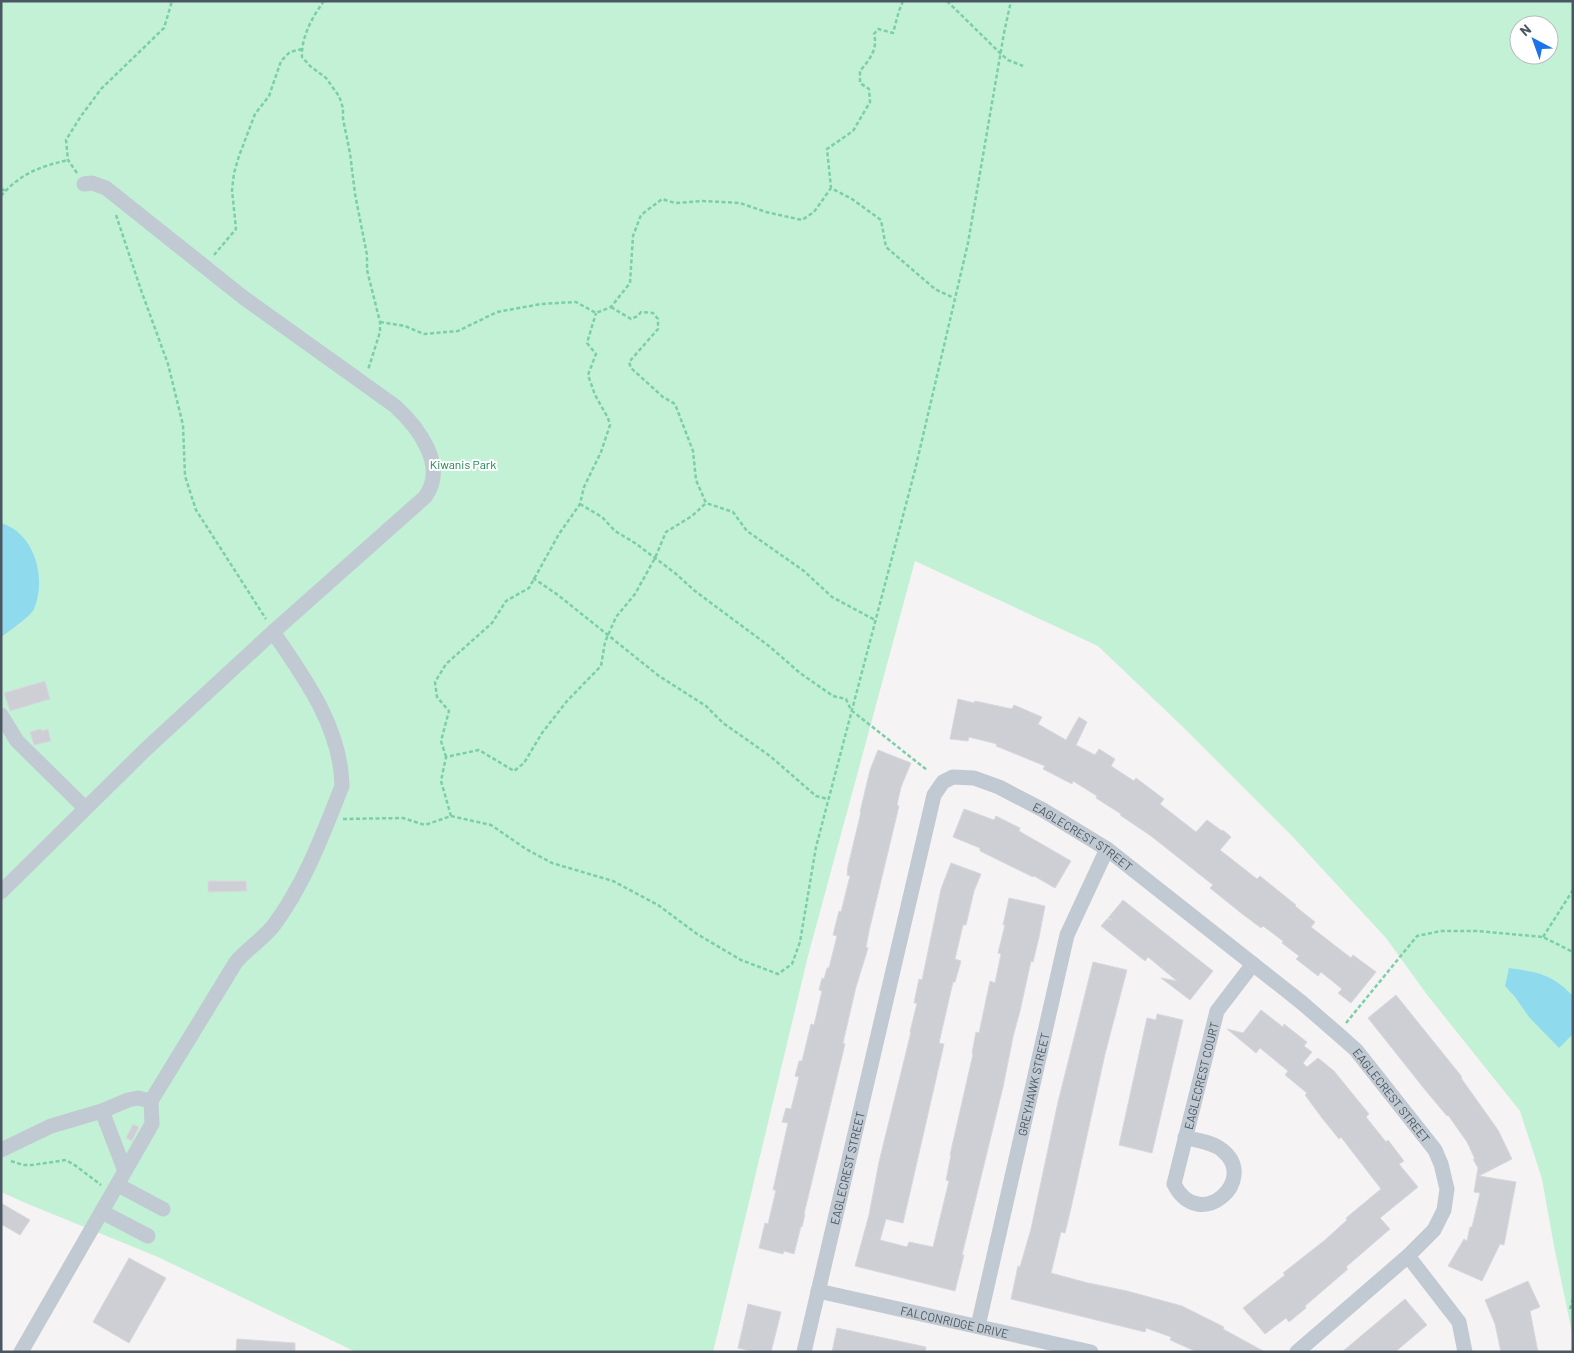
<svg xmlns="http://www.w3.org/2000/svg" width="1574" height="1353" viewBox="0 0 1574 1353" font-family="Barlow,sans-serif">
<rect width="100%" height="100%" fill="#f5f3f3"/>
<path fill="#c3f1d5" fill-rule="evenodd" d="M 1,1 L 1573,1 L 1573,1337 L 1554,1246 L 1542,1179 L 1520,1111 L 1428,996 L 1386,938 L 1292,836 L 1182,726 L 1098,646 L 915,561 L 808,956 L 713,1352 L 356,1352 L 158,1257 L 28,1204 L 1,1192 ZM 1519,25 L 1549,25 L 1549,55 L 1519,55 Z"/>
<path fill="#90daee" d="M 1,523 C 35,533 47,579 34,609 C 31,616 8,632 1,637 Z
M 1509,968 C 1538,972 1552,974 1573,996 L 1573,1034 L 1559,1048 L 1529,1017 L 1515,997 L 1505,986 Z"/>
<path fill="#cdcfd5" stroke="#d7d9de" d="M 45,681 L 50,699 L 10,711 L 4,693 Z
M 958,699 L 974,703 L 975,701 L 1012,709 L 1014,705 L 1042,717 L 1038,724 L 1066,740 L 1079,717 L 1087,722 L 1076,745 L 1095,755 L 1099,749 L 1115,759 L 1111,766 L 1134,781 L 1136,778 L 1164,799 L 1160,804 L 1196,832 L 1207,820 L 1222,831 L 1223,830 L 1231,837 L 1220,850 L 1257,879 L 1260,876 L 1296,905 L 1295,906 L 1315,922 L 1311,927 L 1351,958 L 1353,955 L 1376,972 L 1351,1003 L 1338,993 L 1342,989 L 1321,972 L 1318,976 L 1296,959 L 1299,956 L 1282,943 L 1283,941 L 1263,926 L 1261,928 L 1241,913 L 1210,888 L 1213,885 L 1151,836 L 1120,815 L 1121,814 L 1096,798 L 1097,796 L 1073,781 L 1072,784 L 1043,769 L 1045,766 L 996,746 L 997,744 L 969,737 L 968,741 L 950,739 Z
M 41,729 L 42,731 L 48,729 L 51,741 L 34,745 L 30,732 Z
M 878,750 L 911,763 L 901,787 L 897,805 L 899,806 L 869,931 L 866,947 L 868,948 L 856,987 L 843,1043 L 845,1044 L 804,1214 L 805,1214 L 802,1227 L 801,1226 L 794,1254 L 784,1251 L 783,1254 L 759,1248 L 765,1223 L 768,1224 L 776,1190 L 773,1190 L 788,1123 L 782,1122 L 786,1108 L 791,1109 L 799,1077 L 795,1076 L 799,1061 L 802,1061 L 811,1024 L 814,1025 L 822,991 L 819,990 L 822,978 L 824,979 L 827,968 L 829,968 L 837,936 L 833,935 L 839,911 L 841,912 L 850,876 L 847,875 L 848,866 L 861,812 L 860,812 L 870,770 Z
M 964,809 L 994,820 L 996,816 L 1020,828 L 1019,831 L 1071,861 L 1055,888 L 1034,876 L 1033,877 L 980,851 L 980,848 L 953,837 Z
M 951,863 L 981,874 L 974,891 L 966,925 L 963,925 L 955,959 L 961,961 L 955,982 L 953,982 L 939,1043 L 944,1044 L 903,1223 L 886,1219 L 880,1240 L 907,1247 L 909,1242 L 933,1247 L 949,1181 L 946,1180 L 951,1155 L 950,1155 L 973,1054 L 972,1053 L 976,1032 L 979,1033 L 990,981 L 995,983 L 1001,954 L 998,953 L 1005,925 L 1003,925 L 1009,898 L 1045,906 L 1039,937 L 1033,962 L 1031,961 L 1020,1011 L 1013,1037 L 1003,1087 L 962,1255 L 964,1255 L 955,1291 L 855,1266 L 869,1215 L 879,1162 L 911,1032 L 910,1032 L 917,1003 L 914,1003 L 919,979 L 922,980 L 941,889 Z
M 208,881 L 246,881 L 247,891 L 208,892 Z
M 1123,900 L 1213,971 L 1190,1000 L 1161,978 L 1177,981 L 1148,957 L 1145,961 L 1101,926 L 1107,919 L 1112,920 L 1108,918 Z
M 1093,962 L 1127,970 L 1105,1054 L 1071,1208 L 1065,1233 L 1061,1232 L 1051,1273 L 1088,1283 L 1127,1291 L 1182,1306 L 1224,1327 L 1223,1329 L 1265,1352 L 1197,1352 L 1170,1340 L 1171,1337 L 1146,1328 L 1145,1332 L 1011,1299 L 1018,1266 L 1020,1267 L 1031,1229 L 1058,1102 Z
M 1396,995 L 1462,1077 L 1461,1078 L 1498,1130 L 1512,1159 L 1479,1176 L 1516,1182 L 1504,1245 L 1500,1244 L 1482,1281 L 1448,1266 L 1464,1239 L 1467,1241 L 1470,1227 L 1472,1227 L 1480,1193 L 1474,1192 L 1478,1168 L 1473,1159 L 1475,1159 L 1467,1142 L 1448,1115 L 1447,1116 L 1426,1091 L 1368,1018 Z
M 1261,1010 L 1283,1027 L 1284,1024 L 1307,1042 L 1304,1046 L 1312,1052 L 1303,1063 L 1307,1067 L 1318,1058 L 1334,1071 L 1369,1114 L 1366,1117 L 1386,1142 L 1388,1140 L 1404,1161 L 1399,1164 L 1418,1187 L 1380,1218 L 1390,1229 L 1346,1267 L 1348,1269 L 1305,1306 L 1306,1308 L 1289,1322 L 1286,1318 L 1265,1334 L 1243,1308 L 1285,1275 L 1283,1273 L 1325,1240 L 1347,1220 L 1346,1218 L 1381,1189 L 1341,1137 L 1339,1139 L 1322,1118 L 1305,1095 L 1307,1093 L 1285,1075 L 1288,1071 L 1260,1048 L 1256,1053 L 1227,1029 L 1243,1033 Z
M 1157,1014 L 1183,1020 L 1152,1153 L 1119,1145 L 1147,1018 L 1156,1020 Z
M 133,1124 L 139,1127 L 132,1141 L 126,1138 Z
M 1,1203 L 30,1220 L 20,1235 L 1,1224 Z
M 129,1258 L 166,1278 L 129,1343 L 93,1322 Z
M 1528,1281 L 1540,1307 L 1530,1311 L 1538,1352 L 1501,1352 L 1495,1324 L 1485,1300 Z
M 1405,1299 L 1427,1325 L 1395,1352 L 1342,1352 Z
M 748,1304 L 781,1312 L 771,1352 L 755,1352 L 738,1348 Z
M 837,1328 L 926,1347 L 925,1352 L 832,1352 Z
M 237,1339 L 295,1343 L 295,1352 L 236,1352 Z"/>
<g fill="none" stroke-linecap="round" stroke-linejoin="round">
<path stroke="#7ad0a6" stroke-width="2.5" stroke-dasharray="4 2.5" stroke-linecap="butt" d="M 324,1 C 312,17 301,38 302,57 L 310,66 L 326,78 L 339,96 L 343,108 L 343,119 L 350,153 L 355,194 L 367,255 L 367,270 L 380,322 L 380,332 L 368,370
M 903,1 L 899,11 L 893,33 L 878,29 L 874,34 C 878,49 870,59 860,71 L 860,83 L 869,89 L 870,102 L 853,131 L 827,149 L 831,188 L 852,199 L 881,220 L 886,247 L 935,289 L 954,298
M 947,1 L 1000,53 L 1008,60 L 1023,66
M 77,173 L 68,160 L 66,140 L 81,116 L 101,89 L 164,28 L 172,1
M 1,189 L 6,191
M 1,196 C 21,173 39,167 68,160
M 116,215 L 141,290 L 168,364 L 183,425 L 185,476 L 196,510 L 266,619
M 214,255 L 236,229 L 232,190 L 234,173 L 239,156 L 255,114 L 269,96 L 281,61 L 290,52 L 302,49
M 611,307 L 631,319 L 638,316 L 641,312 L 653,313 L 658,319 L 658,329 L 629,362 L 631,368 L 663,397 L 675,404 L 693,451 L 696,480 L 706,503 L 733,512 L 747,531 L 804,571 L 832,597 L 875,620
M 380,322 L 405,326 L 424,334 L 458,331 L 497,312 L 541,304 L 576,302 L 596,313 L 611,307 L 630,283 L 633,236 L 641,215 L 662,199 L 675,203 L 703,201 L 740,203 L 766,212 L 802,220 L 814,212 L 831,188
M 580,504 L 602,517 L 615,531 L 635,543 L 675,573 L 695,591 L 769,646 L 800,673 L 833,696 L 846,699 L 851,710 L 927,770
M 533,578 L 558,595 L 659,676 L 706,706 L 723,723 L 770,756 L 816,796 L 828,799
M 446,757 L 441,741 L 449,711 L 437,697 L 435,682 L 446,664 L 492,623 L 506,601 L 529,588 L 559,534 L 580,504 L 584,487 L 601,452 L 610,425 L 608,418 L 595,395 L 588,375 L 596,354 L 587,343 L 596,313
M 451,816 L 491,825 L 526,849 L 552,863 L 613,881 L 658,905 L 697,934 L 741,960 L 778,974 L 792,964 L 800,942 L 816,847 L 915,470 L 968,243 L 1004,33 L 1011,1
M 343,819 L 403,818 L 425,825 L 451,816 L 441,781 L 446,757 L 479,750 L 514,771 L 524,763 L 542,733 L 567,701 L 601,666 L 605,642 L 616,617 L 635,594 L 655,558 L 666,532 L 692,516 L 706,503
M 1543,937 L 1573,890
M 1346,1023 L 1417,936 L 1441,931 L 1477,931 L 1543,937 L 1573,952
M 11,1161 L 23,1165 L 32,1165 L 66,1160 L 76,1166 L 101,1185
M 1570,1309 L 1573,1298"/>
<g stroke="#c1cad2" stroke-width="15">
<path d="M 1,715 L 17,741 L 85,808"/>
<path d="M 1,892 L 145,750 L 273,632 L 425,497 C 448,466 418,427 395,406 L 244,298 L 106,188 L 92,183 L 84,184"/>
<path d="M 102,1111 L 125,1171"/>
<path id="s1" d="M 1185,1137 C 1197,1141 1213,1142 1222,1150 C 1260,1180 1199,1234 1174,1184 L 1217,1011 L 1253,964"/>
<path d="M 1,1150 L 51,1126 L 102,1111 L 128,1100 L 138,1098 L 151,1101"/>
<path d="M 118,1185 L 163,1209"/>
<path d="M 102,1212 L 148,1236"/>
<path d="M 1408,1256 L 1459,1322 L 1465,1352"/>
<path id="s2" d="M 818,1291 L 1091,1352"/>
<path id="s3" d="M 978,1326 L 1067,935 L 1107,849"/>
<path d="M 21,1352 L 152,1124 L 151,1101 L 236,962 C 247,949 263,939 274,925 C 305,883 323,834 342,786 C 341,728 305,678 273,632"/>
<path id="s4" d="M 804,1352 L 934,795 L 943,782 L 953,777 L 974,778 L 999,787 L 1043,810 L 1107,849 L 1301,1002 L 1338,1034 L 1356,1050 L 1435,1150 L 1441,1164 L 1447,1189 L 1444,1210 L 1434,1230 L 1408,1256 L 1297,1352"/>
</g>
</g>
<g text-anchor="middle" dominant-baseline="central" stroke-width="4" stroke-linejoin="round" paint-order="stroke">
<g font-size="12" fill="#17864f" stroke="#fff">
<text x="463" y="464">Kiwanis Park</text>
</g>
<g font-size="12" fill="#4a5661" stroke="#fff">
<text stroke="none"><textPath href="#s4" startOffset="744">EAGLECREST STREET</textPath></text>
<text stroke="none"><textPath href="#s1" startOffset="264">EAGLECREST COURT</textPath></text>
<text stroke="none"><textPath href="#s3" startOffset="248">GREYHAWK STREET</textPath></text>
<text stroke="none"><textPath href="#s4" startOffset="1149">EAGLECREST STREET</textPath></text>
<text stroke="none"><textPath href="#s4" startOffset="189">EAGLECREST STREET</textPath></text>
<text stroke="none"><textPath href="#s2" startOffset="140">FALCONRIDGE DRIVE</textPath></text>
</g>
</g>
<rect width="1574" height="1353" fill="none" stroke="#4a5661" stroke-width="5"/>
<g transform="translate(1534 40) rotate(319)"><circle r="24" fill="#ffffff" stroke="#b7bbc0"/>
<path d="M0-4L9 19L0 12L-9 19Z" fill="#1a73e8"/>
<text y="-8" font-size="14" font-weight="bold" text-anchor="middle" fill="#4a5661">N</text>
</g>
</svg>
